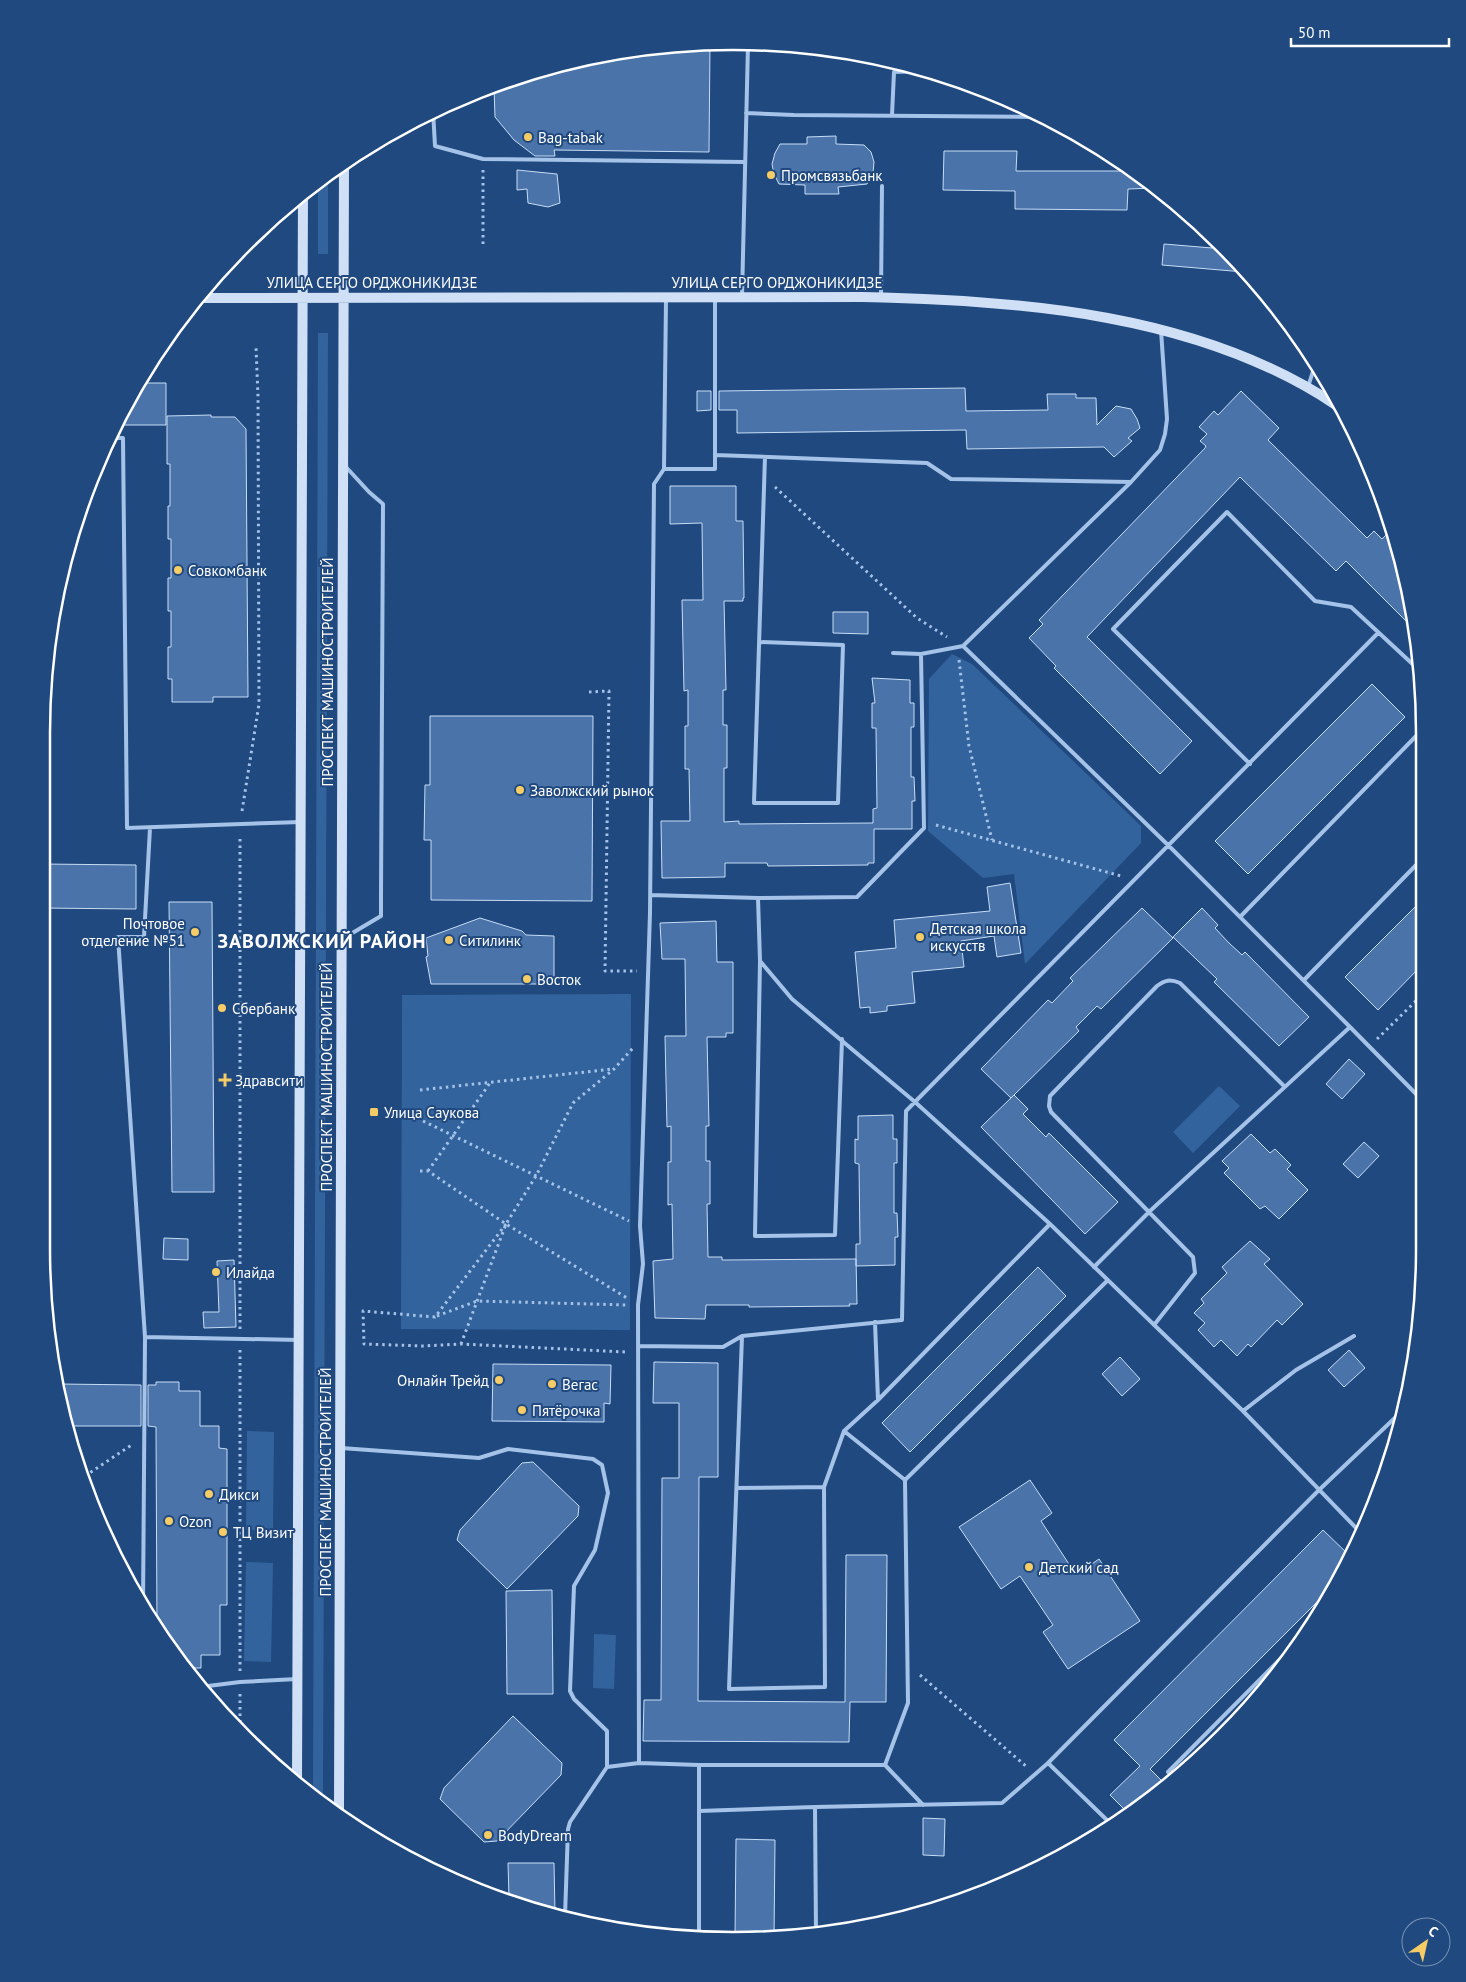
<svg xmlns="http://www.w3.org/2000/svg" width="1466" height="1982" viewBox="0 0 1466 1982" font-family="'PT Sans',sans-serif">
<rect width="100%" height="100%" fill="#20497f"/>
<path fill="#33639d" d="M 328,174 L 328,254 L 318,254 L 318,180 Z
M 318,333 L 328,333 L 323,1796 L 318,1797 L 313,1793 Z
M 952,654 L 972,664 L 1141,826 L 1141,843 L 1025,964 L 1014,874 L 983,878 L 928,831 L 929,679 Z
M 631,994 L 630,1330 L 401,1329 L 402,995 Z
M 1219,1086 L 1240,1106 L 1193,1153 L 1173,1132 Z
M 247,1431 L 274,1432 L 273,1531 L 246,1530 Z
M 246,1562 L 273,1563 L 271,1662 L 244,1661 Z
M 594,1634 L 616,1635 L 614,1689 L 593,1688 Z"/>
<path fill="#4973a9" stroke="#c8ddf6" d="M 688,43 L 710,43 L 709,152 L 554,150 L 555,156 L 535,156 L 514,140 L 495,117 L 494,87 L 554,65 Z
M 836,136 L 836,144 L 864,145 L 871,152 L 874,162 L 873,173 L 867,184 L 838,187 L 839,194 L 805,194 L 805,185 L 779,184 L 774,174 L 772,164 L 775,153 L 780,144 L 807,144 L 807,137 Z
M 944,151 L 1017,151 L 1016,171 L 1131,171 L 1155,188 L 1128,189 L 1127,210 L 1015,209 L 1015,191 L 943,190 Z
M 517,170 L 557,174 L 560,203 L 548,207 L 528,203 L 527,189 L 517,190 Z
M 1212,238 L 1244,272 L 1162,265 L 1164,244 L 1212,248 Z
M 138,383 L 166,383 L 166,425 L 114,425 Z
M 965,388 L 966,411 L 1048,410 L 1047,394 L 1076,394 L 1076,398 L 1096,398 L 1097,425 L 1116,406 L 1131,409 L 1137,419 L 1140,428 L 1128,438 L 1132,441 L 1114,457 L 1104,447 L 967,449 L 966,430 L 737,433 L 737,410 L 719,410 L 719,391 Z
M 697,391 L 711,391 L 711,410 L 697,411 Z
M 1241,391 L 1279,428 L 1268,440 L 1367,538 L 1374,531 L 1382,539 L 1389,532 L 1416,631 L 1346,561 L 1336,571 L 1240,477 L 1087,637 L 1192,741 L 1160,774 L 1054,668 L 1056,666 L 1029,638 L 1043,624 L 1039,620 L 1205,448 L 1206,446 L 1200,441 L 1207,434 L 1199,427 L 1214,411 L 1218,415 Z
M 211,415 L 211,417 L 235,417 L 246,429 L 248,697 L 213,697 L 213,702 L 172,702 L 172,679 L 168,679 L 168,647 L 171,647 L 171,611 L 168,611 L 168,578 L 171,578 L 171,539 L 168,539 L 168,506 L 170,506 L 170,464 L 167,464 L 167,416 Z
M 670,486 L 736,486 L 736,521 L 743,521 L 744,598 L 743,598 L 743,601 L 724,601 L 726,690 L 723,690 L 723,725 L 727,725 L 727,768 L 724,768 L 724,822 L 739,821 L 739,824 L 873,823 L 873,809 L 877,808 L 876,728 L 872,728 L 872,703 L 875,703 L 872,678 L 910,680 L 910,703 L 914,703 L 914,727 L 911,727 L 911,777 L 914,777 L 915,801 L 912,801 L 912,829 L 874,829 L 874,863 L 868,863 L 868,865 L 768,866 L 767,863 L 725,863 L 725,877 L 662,878 L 661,821 L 690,821 L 689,769 L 685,769 L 685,726 L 688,726 L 688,690 L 684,691 L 682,600 L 703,600 L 702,523 L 670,524 Z
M 833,612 L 868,612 L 868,634 L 833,633 Z
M 1372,684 L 1405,717 L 1248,874 L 1215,841 Z
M 430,716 L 593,716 L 592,901 L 431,900 L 431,840 L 424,840 L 425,785 L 430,785 Z
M 42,864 L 136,865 L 136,909 L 42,908 Z
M 1010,883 L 1021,953 L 997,957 L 994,936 L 961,941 L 964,967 L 912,972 L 915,1003 L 887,1006 L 887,1011 L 870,1013 L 870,1007 L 860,1008 L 855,952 L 896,948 L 894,920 L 990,911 L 987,887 Z
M 1421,901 L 1421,966 L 1378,1010 L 1345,977 Z
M 169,902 L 212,902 L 214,1192 L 172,1192 Z
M 1142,908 L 1173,938 L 1101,1009 L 1097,1006 L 1076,1027 L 1079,1031 L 1011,1098 L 981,1069 L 1048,1000 L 1052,1003 L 1073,981 L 1070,978 Z
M 1202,908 L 1218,925 L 1215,928 L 1228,942 L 1242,955 L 1245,952 L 1309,1017 L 1279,1046 L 1214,982 L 1217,979 L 1173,937 Z
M 480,918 L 522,931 L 526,935 L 554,936 L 554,984 L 431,984 L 426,957 L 428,956 L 426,938 Z
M 716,921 L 717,962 L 733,962 L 733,1033 L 726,1033 L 726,1037 L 707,1037 L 709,1126 L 706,1126 L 706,1161 L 710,1161 L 710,1204 L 707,1204 L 708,1257 L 722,1257 L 722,1260 L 856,1259 L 857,1304 L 849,1304 L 850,1306 L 749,1307 L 749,1305 L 706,1305 L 705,1319 L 655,1318 L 653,1261 L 673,1259 L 672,1204 L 668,1205 L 668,1162 L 671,1162 L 671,1126 L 667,1127 L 665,1036 L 686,1036 L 685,959 L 662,959 L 660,923 Z
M 1349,1059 L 1365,1074 L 1342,1099 L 1326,1084 Z
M 1014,1095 L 1028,1109 L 1023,1114 L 1046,1137 L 1049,1133 L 1118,1202 L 1085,1234 L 981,1127 Z
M 893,1115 L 893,1139 L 897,1139 L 897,1163 L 894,1163 L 894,1213 L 897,1213 L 898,1237 L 895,1237 L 895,1265 L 856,1266 L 856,1244 L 860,1244 L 859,1164 L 855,1163 L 855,1139 L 858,1140 L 858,1116 Z
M 1251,1134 L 1270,1153 L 1275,1149 L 1291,1165 L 1287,1169 L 1308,1190 L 1279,1219 L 1265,1206 L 1260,1209 L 1224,1173 L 1229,1168 L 1222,1161 Z
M 1364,1142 L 1379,1156 L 1358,1178 L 1343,1164 Z
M 164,1238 L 188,1239 L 188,1260 L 163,1259 Z
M 1250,1241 L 1270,1259 L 1264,1264 L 1303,1304 L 1282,1325 L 1277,1320 L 1251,1347 L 1248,1344 L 1237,1356 L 1221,1340 L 1214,1347 L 1198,1330 L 1205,1323 L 1194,1313 L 1204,1303 L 1201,1299 L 1227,1273 L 1222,1267 Z
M 234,1260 L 236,1327 L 204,1328 L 203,1312 L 219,1312 L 217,1261 Z
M 1038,1267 L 1066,1296 L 910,1452 L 882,1423 Z
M 1349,1350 L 1365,1368 L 1344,1387 L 1328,1370 Z
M 1120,1357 L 1140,1379 L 1122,1396 L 1102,1374 Z
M 654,1362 L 718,1363 L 718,1477 L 699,1477 L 698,1701 L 845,1702 L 846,1555 L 887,1555 L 886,1702 L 850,1702 L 849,1742 L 643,1741 L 644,1700 L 661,1700 L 662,1478 L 679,1478 L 679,1403 L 653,1403 Z
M 493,1364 L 611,1365 L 610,1404 L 604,1403 L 604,1422 L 492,1421 Z
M 156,1382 L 179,1382 L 179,1391 L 200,1391 L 200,1426 L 219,1426 L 219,1448 L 227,1449 L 227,1605 L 220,1605 L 220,1655 L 201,1655 L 201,1668 L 183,1668 L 157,1629 L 156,1427 L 148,1426 L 148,1385 L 156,1385 Z
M 59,1384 L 141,1385 L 141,1426 L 65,1426 Z
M 533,1462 L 579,1506 L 578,1516 L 507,1589 L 457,1540 L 460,1530 L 522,1463 Z
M 1030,1480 L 1052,1513 L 1041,1521 L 1076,1575 L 1099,1559 L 1140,1621 L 1068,1669 L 1043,1632 L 1053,1625 L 1020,1576 L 1001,1589 L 959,1527 Z
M 1323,1530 L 1350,1556 L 1338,1581 L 1150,1769 L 1167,1786 L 1154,1798 L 1128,1813 L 1110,1795 L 1140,1766 L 1114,1740 Z
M 552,1590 L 553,1694 L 507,1694 L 506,1591 Z
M 513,1716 L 562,1763 L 561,1775 L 497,1841 L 484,1842 L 440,1799 L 444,1788 Z
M 923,1818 L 945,1819 L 944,1856 L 923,1855 Z
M 736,1839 L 775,1840 L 774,1939 L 735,1936 Z
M 508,1863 L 554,1863 L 555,1913 L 509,1897 Z"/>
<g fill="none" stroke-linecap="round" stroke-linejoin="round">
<path stroke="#a5c3e8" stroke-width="3" stroke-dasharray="2.5 4" stroke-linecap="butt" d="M 483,244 L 483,170
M 775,487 L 917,618 L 947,637
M 959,660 L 969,746 L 992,840
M 589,692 L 609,691 L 605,971 L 637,971
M 242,811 L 259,704 L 258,396 L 256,347
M 936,825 L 1121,876
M 1377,1039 L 1421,996
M 420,1090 L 613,1069
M 423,1121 L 629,1221
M 420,1171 L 428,1171 L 506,1224 L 627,1298
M 428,1171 L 490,1083
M 506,1224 L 435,1317 L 363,1311 L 364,1344 L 423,1346 L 461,1344 L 626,1352
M 437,1316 L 477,1301 L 627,1305
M 240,1329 L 240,835
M 461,1344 L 506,1224 L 536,1176 L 573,1103 L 614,1069 L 633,1048
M 85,1476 L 133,1444
M 240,1671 L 240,1350
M 920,1675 L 1027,1767
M 240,1729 L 240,1692"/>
<path stroke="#a5c3e8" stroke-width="4" d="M 433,110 L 435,146 L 483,159 L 745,162
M 746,113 L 794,115 L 1042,117
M 892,115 L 894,72 L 926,71
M 881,296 L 882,186
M 742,297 L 748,45
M 1308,387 L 1314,368
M 108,438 L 123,438 L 127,828 L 301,822
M 715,455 L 927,463 L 951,479 L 1131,482 L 1160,450 L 1165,434 L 1167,419 L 1161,330
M 664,469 L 666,299
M 759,642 L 843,645 L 838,803 L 754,803 C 758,687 761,572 765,457
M 963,646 L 1131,482
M 893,653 L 921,654 L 963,646 L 1169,846 L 1350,1027
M 1250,764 L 1113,629 L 1227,512 L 1315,601 L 1351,607 L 1419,670
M 150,828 L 144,937 L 118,937 L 145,1337 L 299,1340
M 650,895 L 758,898 L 760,961 L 755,1236 L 835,1235 L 842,1039
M 758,898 L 857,897 L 924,828 L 921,654
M 1240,917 L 1419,733
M 344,938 L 381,916 L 381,895 L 383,504 L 369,492 L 346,467
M 760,961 L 792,999 L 915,1102 L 1050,1224
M 1304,980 L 1420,861
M 1094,1267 L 1150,1211 L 1350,1027 L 1422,1100
M 875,1322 L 878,1400
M 1154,1325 L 1195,1273 L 1193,1257 L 1051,1112 L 1049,1106 L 1050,1096 L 1157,986 C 1165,980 1170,979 1180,983 L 1284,1086
M 742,1336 L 729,1689 L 825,1687 L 824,1487 L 844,1431 L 878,1400 L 1050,1224 L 1243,1411 L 1360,1532
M 638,1346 L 723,1347 L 742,1336 L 902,1320 L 906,1111 L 1378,633
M 1243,1411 L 1296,1370 L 1354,1336
M 844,1431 L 905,1480
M 341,1448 L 479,1458 L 508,1449 L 593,1459 L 602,1465 L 608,1493 L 595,1550 L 574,1586 L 570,1691 L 574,1699 L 607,1731 L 607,1767 L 570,1822 L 568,1829 L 565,1916
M 737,1488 L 824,1487
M 143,1608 L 145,1337
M 200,1687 L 240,1682 L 297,1679
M 699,1765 L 885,1765 L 908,1703 L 905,1480 L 1107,1281
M 885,1765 L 923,1805
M 607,1767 L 639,1763
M 1174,1779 L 1168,1772 L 1303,1636
M 815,1807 L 816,1933
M 699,1811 L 815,1807 L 1002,1803 L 1048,1763
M 1110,1823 L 1048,1763 L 1319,1490 L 1399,1414
M 699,1934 L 699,1765 L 639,1763 L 638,1305 L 643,1264 L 640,1226 L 650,913 L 654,484 L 664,469 L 715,469 L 715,299"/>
<path stroke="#cfe0f6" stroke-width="10" d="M 199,298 L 862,297 C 1021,300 1200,314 1336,405
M 297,1782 L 303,192
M 339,1810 L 344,164"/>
</g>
<g fill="#f5cc65" stroke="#20497f" stroke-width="2">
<circle cx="528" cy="137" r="5"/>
<circle cx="771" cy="175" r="5"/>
<circle cx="178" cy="570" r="5"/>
<circle cx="520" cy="790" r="5"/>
<circle cx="195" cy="932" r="5"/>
<circle cx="920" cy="937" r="5"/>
<circle cx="449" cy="940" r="5"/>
<circle cx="527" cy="979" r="5"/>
<circle cx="222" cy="1008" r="5"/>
<path d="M222.5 1072.5h5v5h5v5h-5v5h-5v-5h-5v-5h5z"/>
<rect x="369" y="1107" width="10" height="10" rx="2.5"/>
<circle cx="216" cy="1272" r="5"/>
<circle cx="499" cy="1380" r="5"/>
<circle cx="552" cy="1384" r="5"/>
<circle cx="522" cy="1410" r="5"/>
<circle cx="209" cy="1494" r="5"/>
<circle cx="169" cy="1521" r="5"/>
<circle cx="223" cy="1532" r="5"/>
<circle cx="1029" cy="1567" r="5"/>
<circle cx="488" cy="1835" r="5"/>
</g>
<g text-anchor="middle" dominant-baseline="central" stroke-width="4" stroke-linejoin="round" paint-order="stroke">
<g font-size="15" fill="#fff" stroke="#20497f" text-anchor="start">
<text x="538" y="137">Bag-tabak</text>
<text x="781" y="175">Промсвязьбанк</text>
<text x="188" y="570">Совкомбанк</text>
<text x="530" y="790">Заволжский рынок</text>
<text x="185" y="923" text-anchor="end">Почтовое<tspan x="185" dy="17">отделение №51</tspan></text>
<text x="930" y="928">Детская школа<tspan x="930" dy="17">искусств</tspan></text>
<text x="459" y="940">Ситилинк</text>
<text x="537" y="979">Восток</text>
<text x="232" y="1008">Сбербанк</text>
<text x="235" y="1080">Здравсити</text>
<text x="384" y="1112">Улица Саукова</text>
<text x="226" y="1272">Илайда</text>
<text x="489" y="1380" text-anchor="end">Онлайн Трейд</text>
<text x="562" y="1384">Вегас</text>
<text x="532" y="1410">Пятёрочка</text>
<text x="219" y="1494">Дикси</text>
<text x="179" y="1521">Ozon</text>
<text x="233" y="1532">ТЦ Визит</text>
<text x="1039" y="1567">Детский сад</text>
<text x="498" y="1835">BodyDream</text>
</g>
<g font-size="15" fill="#fff" stroke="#20497f">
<text x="372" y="282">УЛИЦА СЕРГО ОРДЖОНИКИДЗЕ</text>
<text x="777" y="282">УЛИЦА СЕРГО ОРДЖОНИКИДЗЕ</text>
<text transform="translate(327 672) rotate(-90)">ПРОСПЕКТ МАШИНОСТРОИТЕЛЕЙ</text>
<text transform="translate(326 1077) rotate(-90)">ПРОСПЕКТ МАШИНОСТРОИТЕЛЕЙ</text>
<text transform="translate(325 1482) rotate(-90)">ПРОСПЕКТ МАШИНОСТРОИТЕЛЕЙ</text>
</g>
<g font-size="20" font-weight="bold" letter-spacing="1" fill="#fff" stroke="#20497f">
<text x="322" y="941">ЗАВОЛЖСКИЙ РАЙОН</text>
</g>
</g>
<path d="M0 0H1466V1982H0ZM733 50H733A683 683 0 0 1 1416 733V1249A683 683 0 0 1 733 1932H733A683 683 0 0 1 50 1249V733A683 683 0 0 1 733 50Z" fill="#20497f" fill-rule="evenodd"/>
<path fill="none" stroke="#fff" stroke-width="2.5" d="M733 50H733A683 683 0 0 1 1416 733V1249A683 683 0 0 1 733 1932H733A683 683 0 0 1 50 1249V733A683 683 0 0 1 733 50Z"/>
<g transform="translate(1426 1942) rotate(34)"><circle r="24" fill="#20497f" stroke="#7992b2"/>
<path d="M0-4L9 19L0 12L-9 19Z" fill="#f5cc65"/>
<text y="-8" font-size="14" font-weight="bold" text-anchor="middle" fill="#ffffff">С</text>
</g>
<path d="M1291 38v8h158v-8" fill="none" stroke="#ffffff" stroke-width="2.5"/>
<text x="1298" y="38" font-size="15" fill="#ffffff" stroke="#20497f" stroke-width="4" paint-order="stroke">50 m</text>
</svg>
